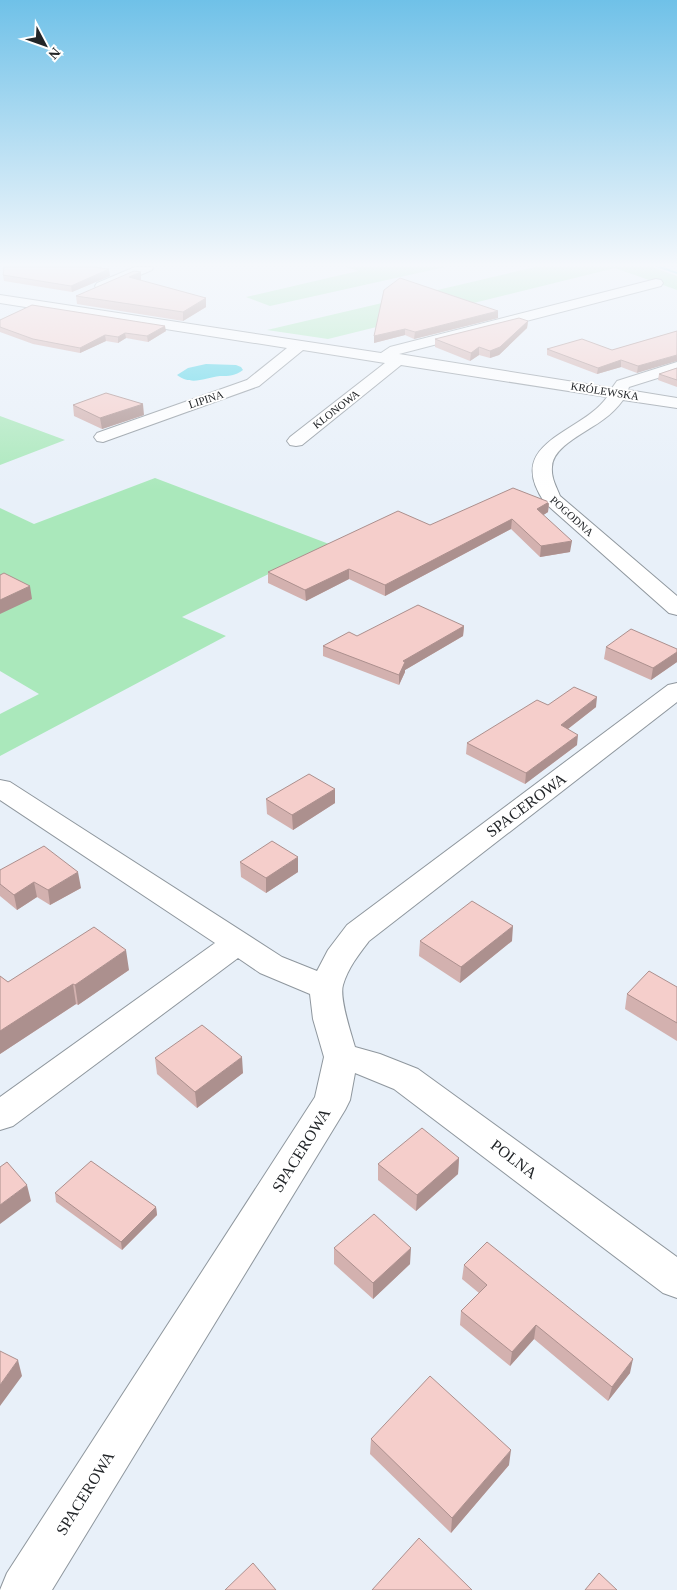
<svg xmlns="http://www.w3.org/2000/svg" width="677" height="1590" viewBox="0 0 677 1590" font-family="'Times New Roman',serif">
<rect width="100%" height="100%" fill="#e8f0f9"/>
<path fill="#aae8bb" d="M 346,267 L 445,267 L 270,306 L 246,297 L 358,271 Z
M 535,267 L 652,267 L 677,276 L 677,290 L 615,268 L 328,339 L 267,330 Z
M 0,416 L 65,440 L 0,465 Z
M 155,478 L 329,544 L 182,617 L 226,636 L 0,756 L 0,714 L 39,694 L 0,671 L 0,508 L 34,524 Z"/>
<path fill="#59d5e7" d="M 206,364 L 236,365 L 241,367 L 243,370 C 235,376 229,376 220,376 C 204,378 192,386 177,375 L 188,368 Z"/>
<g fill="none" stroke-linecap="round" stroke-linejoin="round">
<path fill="#59d5e7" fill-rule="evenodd" d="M 656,267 L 663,267 L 677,272 L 677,274 Z"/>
<g stroke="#8f979e" stroke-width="2">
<path id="minor" d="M 135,267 L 153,267 L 152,270 L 107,289 L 97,289 L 95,286 L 97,283 Z
M 656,279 L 661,280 L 663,283 L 661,286 L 399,354 L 612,388 L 617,381 L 677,362 L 677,372 L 629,387 L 628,390 L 677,398 L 677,408 L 623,400 C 618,407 611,414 604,419 C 589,431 552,446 552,467 C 551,478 556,486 560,496 L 677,596 L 677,615 L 669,613 L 545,503 C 502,441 582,434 607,397 L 401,365 L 302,445 L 296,446 L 290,445 L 287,441 L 290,437 L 385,363 L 303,350 L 259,386 L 103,442 L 97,441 L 94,437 L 97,433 L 247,380 L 287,348 L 0,303 L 0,295 L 381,353 L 390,347 Z
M 677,683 L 677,702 L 369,941 C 359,954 348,968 343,985 C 339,998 351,1033 355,1047 L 380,1054 L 418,1069 L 677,1257 L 677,1298 L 663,1293 L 394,1089 L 355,1073 L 350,1100 L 345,1110 L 52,1590 L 0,1590 L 7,1573 L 315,1097 L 324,1057 L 313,1019 L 310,994 L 260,973 L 238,958 L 13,1126 L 0,1130 L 0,1097 L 215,943 L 0,800 L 0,780 L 10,782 L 282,957 L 317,971 L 328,950 L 347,925 L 668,685 Z"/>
</g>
<use href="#minor" fill="#fff" fill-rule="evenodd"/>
</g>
<path fill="#d3b1af" d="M 141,272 L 141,281 L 206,307 L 183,321 L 77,304 L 76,296 Z
M 3,275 L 110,276 L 72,292 L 4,281 Z
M 384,290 L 498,318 L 414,339 L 405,335 L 374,343 Z
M 0,320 L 166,331 L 148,342 L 126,338 L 118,343 L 106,341 L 80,353 L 33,344 L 0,332 Z
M 528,321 L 527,328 L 499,355 L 490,358 L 479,355 L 470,361 L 435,347 L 435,339 Z
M 677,331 L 637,373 L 621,367 L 597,374 L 547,355 L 547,349 L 612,350 Z
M 677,368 L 677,387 L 658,380 L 659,374 Z
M 73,405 L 144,415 L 102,429 L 74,416 Z
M 549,502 L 548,512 L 543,515 L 570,552 L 540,557 L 511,529 L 385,596 L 349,579 L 306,601 L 268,583 L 268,572 L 430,525 Z
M 464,626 L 463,636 L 405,670 L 405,672 L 399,685 L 323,656 L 323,646 L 357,636 Z
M 606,647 L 677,649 L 677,662 L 651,680 L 604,659 Z
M 548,705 L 596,707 L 568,729 L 577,745 L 525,784 L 466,754 L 467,743 Z
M 335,789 L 335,803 L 293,830 L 267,814 L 266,799 Z
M 240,862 L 298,872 L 266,893 L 241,877 Z
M 0,870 L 81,888 L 50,905 L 37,897 L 17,910 L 0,896 Z
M 420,941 L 512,941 L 460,983 L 419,956 Z
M 129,970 L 78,1005 L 76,1004 L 0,1054 L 0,976 L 8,982 Z
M 677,987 L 677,1041 L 625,1009 L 627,994 Z
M 155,1058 L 243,1073 L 197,1108 L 157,1074 Z
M 459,1158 L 458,1174 L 416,1211 L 378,1180 L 378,1164 Z
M 55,1193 L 156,1207 L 157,1215 L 122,1250 L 56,1202 Z
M 334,1248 L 410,1264 L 373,1299 L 334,1264 Z
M 464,1265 L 630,1373 L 608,1401 L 534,1339 L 510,1366 L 460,1325 L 461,1311 L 479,1293 L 462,1279 Z
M 371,1439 L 509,1465 L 451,1533 L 370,1454 Z"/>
<path fill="#ac908e" d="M 109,269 L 110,276 L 72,292 L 71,286 Z
M 141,272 L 141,281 L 129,277 Z
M 206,298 L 206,307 L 183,321 L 183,312 Z
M 498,311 L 498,318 L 414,339 L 415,332 Z
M 528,321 L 527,328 L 499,355 L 490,358 L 490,351 Z
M 165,326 L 166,331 L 148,342 L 147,336 Z
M 405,329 L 405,335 L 374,343 L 374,336 Z
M 125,333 L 126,338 L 118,343 L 118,337 Z
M 105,335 L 106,341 L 80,353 L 80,348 Z
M 479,347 L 479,355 L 470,361 L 471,353 Z
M 677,355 L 677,361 L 637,373 L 638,366 Z
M 621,360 L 621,367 L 597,374 L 598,368 Z
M 143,404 L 144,415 L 102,429 L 100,418 Z
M 549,502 L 548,512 L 536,520 L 537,509 Z
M 512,519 L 511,529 L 385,596 L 385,585 Z
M 572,541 L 570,552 L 540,557 L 541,546 Z
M 349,569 L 349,579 L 306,601 L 305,590 Z
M 30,586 L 32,599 L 0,614 L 0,600 Z
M 464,626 L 463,636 L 405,670 L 405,672 L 399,685 L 399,675 L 403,661 Z
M 677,652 L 677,662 L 651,680 L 653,668 Z
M 597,697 L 596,707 L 560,735 L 561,725 Z
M 578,735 L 577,745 L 525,784 L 526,773 Z
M 335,789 L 335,803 L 293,830 L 292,815 Z
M 298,857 L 298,872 L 266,893 L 266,878 Z
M 78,872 L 81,888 L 50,905 L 48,890 Z
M 34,882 L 37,897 L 17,910 L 14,895 Z
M 513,926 L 512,941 L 460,983 L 461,967 Z
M 126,950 L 129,970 L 78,1005 L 75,985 Z
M 73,984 L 76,1004 L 0,1054 L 0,1031 Z
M 242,1057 L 243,1073 L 197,1108 L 195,1092 Z
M 459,1158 L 458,1174 L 416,1211 L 417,1195 Z
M 27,1185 L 31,1201 L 0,1224 L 0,1205 Z
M 156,1207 L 157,1215 L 122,1250 L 121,1242 Z
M 411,1248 L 410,1264 L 373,1299 L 373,1283 Z
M 536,1325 L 534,1339 L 510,1366 L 512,1352 Z
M 633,1359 L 630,1373 L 608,1401 L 612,1387 Z
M 18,1360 L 22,1376 L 0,1406 L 0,1385 Z
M 511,1450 L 509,1465 L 451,1533 L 452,1518 Z"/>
<path fill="#f5cecb" stroke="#ac908e" d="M 4,267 L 93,267 L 109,269 L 71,286 L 3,275 Z
M 134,271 L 141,272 L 129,277 L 206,298 L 183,312 L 76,296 Z
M 400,278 L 498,311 L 415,332 L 405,329 L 374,336 L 384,290 Z
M 32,305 L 165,326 L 147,336 L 125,333 L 118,337 L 105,335 L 80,348 L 33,339 L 0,327 L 0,320 Z
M 519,318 L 528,321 L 500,347 L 490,351 L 479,347 L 471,353 L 435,339 Z
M 677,331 L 677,355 L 638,366 L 621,360 L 598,368 L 547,349 L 582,339 L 612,350 Z
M 677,368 L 677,380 L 659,374 Z
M 106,393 L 143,404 L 100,418 L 73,405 Z
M 513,488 L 549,502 L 537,509 L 572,541 L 541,546 L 512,519 L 385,585 L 349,569 L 305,590 L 268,572 L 398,511 L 430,525 Z
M 4,573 L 30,586 L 0,600 L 0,575 Z
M 418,605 L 464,626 L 403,661 L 405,662 L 399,675 L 323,646 L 349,632 L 357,636 Z
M 631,629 L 677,649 L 677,652 L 653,668 L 606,647 Z
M 574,687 L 597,697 L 561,725 L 578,735 L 526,773 L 467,743 L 537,700 L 548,705 Z
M 309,774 L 335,789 L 292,815 L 266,799 Z
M 272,841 L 298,857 L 266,878 L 240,862 Z
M 44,846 L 78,872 L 48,890 L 34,882 L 14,895 L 0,884 L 0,870 Z
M 472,901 L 513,926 L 461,967 L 420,941 Z
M 94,927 L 126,950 L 75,985 L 73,984 L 0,1031 L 0,976 L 8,982 Z
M 649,971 L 677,987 L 677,1023 L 627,994 Z
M 202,1025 L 242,1057 L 195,1092 L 155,1058 Z
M 422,1128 L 459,1158 L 417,1195 L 378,1164 Z
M 91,1161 L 156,1207 L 121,1242 L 55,1193 Z
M 7,1162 L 27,1185 L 0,1205 L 0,1167 Z
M 374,1214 L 411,1248 L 373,1283 L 334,1248 Z
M 487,1242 L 633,1359 L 612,1387 L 536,1325 L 512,1352 L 461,1311 L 487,1285 L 464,1265 Z
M 0,1351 L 18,1360 L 0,1385 Z
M 430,1376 L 511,1450 L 452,1518 L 371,1439 Z
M 419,1538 L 472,1590 L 372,1590 Z
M 253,1563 L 276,1590 L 225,1590 Z
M 599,1573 L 617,1590 L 585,1590 Z"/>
<linearGradient id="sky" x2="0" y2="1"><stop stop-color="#6fc1e8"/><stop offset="0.54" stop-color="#f5f8fc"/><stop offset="1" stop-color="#f5f8fc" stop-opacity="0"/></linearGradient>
<rect width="677" height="490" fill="url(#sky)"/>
<g text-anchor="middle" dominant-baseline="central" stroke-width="4" stroke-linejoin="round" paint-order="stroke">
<g font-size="11" fill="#222528" stroke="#fff">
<text transform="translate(605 391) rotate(9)">KRÓLEWSKA</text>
<text transform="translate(206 399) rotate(-18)">LIPINA</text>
<text transform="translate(336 409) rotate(-38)">KLONOWA</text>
<text transform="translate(572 516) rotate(42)">POGODNA</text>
</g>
<g font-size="16" fill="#222528" stroke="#fff">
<text transform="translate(526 805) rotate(-37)">SPACEROWA</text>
<text transform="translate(301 1150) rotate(-58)">SPACEROWA</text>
<text transform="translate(514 1159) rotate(37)">POLNA</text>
<text transform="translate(85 1493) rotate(-58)">SPACEROWA</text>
</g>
</g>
<g transform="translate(45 45) rotate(131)" stroke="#ffffff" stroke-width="4" paint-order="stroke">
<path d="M0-4L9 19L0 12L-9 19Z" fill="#222528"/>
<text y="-8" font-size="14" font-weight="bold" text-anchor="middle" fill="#222528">N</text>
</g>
</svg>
